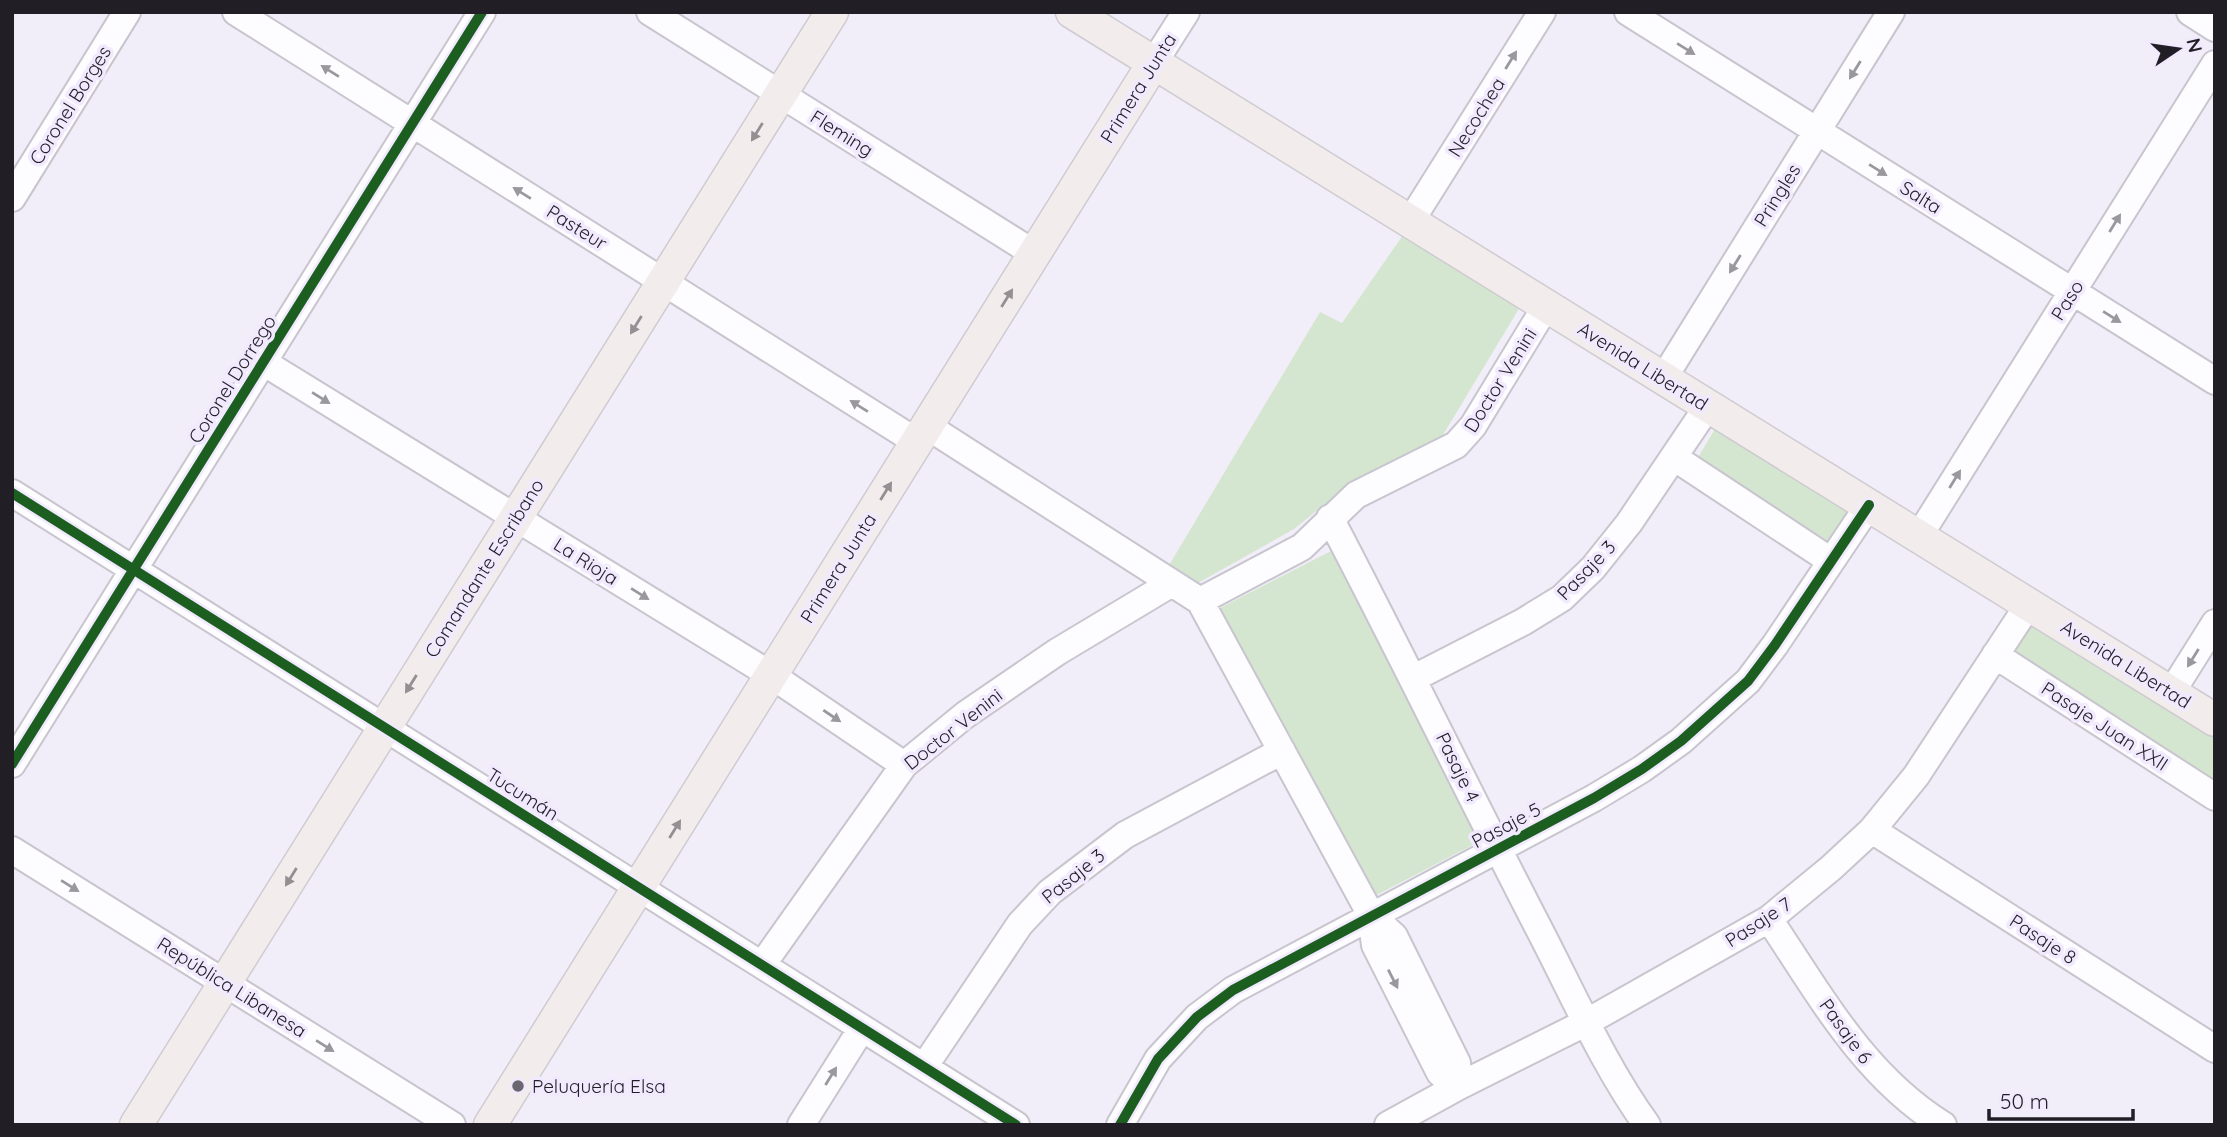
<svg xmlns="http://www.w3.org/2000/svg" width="2227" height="1137" viewBox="0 0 2227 1137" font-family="Quicksand,sans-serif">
<rect width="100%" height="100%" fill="#f2eef9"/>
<path fill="#d5e6d0" d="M 1403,235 L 1520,307 L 1443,435 L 1340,492 L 1294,529 L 1198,583 L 1168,567 L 1320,312 L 1342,323 Z
M 1716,427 L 1848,510 L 1830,542 L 1696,461 Z
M 1335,549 L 1484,839 L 1369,899 L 1220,608 Z
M 2033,616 L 2215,729 L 2215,784 L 2010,652 Z"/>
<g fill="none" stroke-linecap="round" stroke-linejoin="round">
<g stroke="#c8c5ce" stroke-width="30">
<path id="minor" d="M 236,12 L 917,442
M 650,12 L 1035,254
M 1628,12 L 2215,381
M 2190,12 L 2215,28
M 1153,64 L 1186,12
M 12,198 L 127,12
M 1410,222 L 1542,12
M 263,362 L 771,675 L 904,765
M 1663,379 L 1891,12
M 927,426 L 1200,601 L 1371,915 L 1394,936 L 1457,1063 L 1459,1086
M 1675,458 L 1831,561
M 12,493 L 1016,1125
M 1330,518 C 1401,653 1467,790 1537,925 C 1571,990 1604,1066 1647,1125
M 1919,536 L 2215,64
M 1200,601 L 1302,547 L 1356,495 L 1456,445 L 1473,426 L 1546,306
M 1995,655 L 2215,797
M 1414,678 L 1523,622 L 1562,598 L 1593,568 L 1629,523 L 1708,406
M 2171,693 L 2215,623
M 12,764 L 482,12
M 1872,830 L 2215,1049
M 12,850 L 452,1125
M 1371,915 L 1375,945 L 1440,1073 L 1459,1086
M 1769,919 C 1820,995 1863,1075 1943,1125
M 762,965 L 904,765 L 965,715 L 1057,652 L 1172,583
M 924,1067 L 1020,924 L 1050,892 L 1125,835 L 1282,751
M 801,1125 L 862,1028
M 1120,1125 L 1158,1059 L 1197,1017 L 1233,990 L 1594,798 L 1642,769 L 1681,741 L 1748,681 L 1775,645 L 1869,505
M 1388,1125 L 1459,1086 L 1587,1022 L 1769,919 L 1831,868 L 1872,830 L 1916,776 L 2029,604"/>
</g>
<g stroke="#ceccd1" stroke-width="35">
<path id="major" d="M 1072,12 L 2215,720
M 136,1125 L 832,12
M 490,1125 L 1153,64"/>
</g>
<use href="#minor" stroke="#fdfcfe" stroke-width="26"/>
<use href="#major" stroke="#f3eced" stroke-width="32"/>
<g stroke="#f1e9fe" stroke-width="15">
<path id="cycleway" d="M 12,493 L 1016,1125
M 12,764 L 482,12
M 1120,1125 L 1158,1059 L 1197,1017 L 1233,990 L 1594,798 L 1642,769 L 1681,741 L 1748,681 L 1775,645 L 1869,505"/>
</g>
<use href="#cycleway" stroke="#1b5e20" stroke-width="10"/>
</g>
<defs><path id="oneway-solid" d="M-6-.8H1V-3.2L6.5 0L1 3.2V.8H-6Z" transform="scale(1.75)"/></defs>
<g fill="#9a989d">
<use href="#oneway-solid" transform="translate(1686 49) rotate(32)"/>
<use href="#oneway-solid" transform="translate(1511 60) rotate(-58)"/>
<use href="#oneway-solid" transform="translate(1855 70) rotate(122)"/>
<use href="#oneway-solid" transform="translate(330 71) rotate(-148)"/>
<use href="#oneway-solid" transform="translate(1878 170) rotate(32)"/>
<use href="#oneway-solid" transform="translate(522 193) rotate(-148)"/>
<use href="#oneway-solid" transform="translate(2115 223) rotate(-58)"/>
<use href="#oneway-solid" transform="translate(1735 264) rotate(122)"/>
<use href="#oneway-solid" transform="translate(2112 317) rotate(32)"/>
<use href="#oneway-solid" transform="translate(321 398) rotate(32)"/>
<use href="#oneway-solid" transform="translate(859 406) rotate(-148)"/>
<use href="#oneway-solid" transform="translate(1955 479) rotate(-58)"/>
<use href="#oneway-solid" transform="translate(640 594) rotate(32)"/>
<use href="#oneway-solid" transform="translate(2193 658) rotate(122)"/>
<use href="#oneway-solid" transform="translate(832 716) rotate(34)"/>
<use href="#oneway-solid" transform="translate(70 886) rotate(32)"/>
<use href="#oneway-solid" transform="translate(1393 979) rotate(63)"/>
<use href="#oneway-solid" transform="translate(325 1046) rotate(32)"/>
<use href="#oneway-solid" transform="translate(831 1076) rotate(-58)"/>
</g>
<g fill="#948f93">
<use href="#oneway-solid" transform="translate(757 132) rotate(122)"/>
<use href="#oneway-solid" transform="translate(1007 298) rotate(-58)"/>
<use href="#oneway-solid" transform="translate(636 325) rotate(122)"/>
<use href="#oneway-solid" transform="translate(886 491) rotate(-58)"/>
<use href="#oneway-solid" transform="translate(411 684) rotate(122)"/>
<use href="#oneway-solid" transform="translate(675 829) rotate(-58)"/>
<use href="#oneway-solid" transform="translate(291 877) rotate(122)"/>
</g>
<circle fill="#6a6770" stroke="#f1e9fe" stroke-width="2.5" cx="518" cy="1086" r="7"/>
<g text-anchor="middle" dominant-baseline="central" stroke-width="7" stroke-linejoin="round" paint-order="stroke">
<g font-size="19" fill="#211e26" stroke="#f1e9fe">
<text transform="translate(1138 88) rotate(-58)">Primera Junta</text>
<text transform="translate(70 105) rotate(-58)">Coronel Borges</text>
<text transform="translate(1476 117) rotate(-58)">Necochea</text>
<text transform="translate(842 133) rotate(32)">Fleming</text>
<text transform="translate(1777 195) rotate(-58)">Pringles</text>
<text transform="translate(1921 197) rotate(32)">Salta</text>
<text transform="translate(577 227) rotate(32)">Pasteur</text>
<text transform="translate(2067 300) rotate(-58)">Paso</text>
<text transform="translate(1643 366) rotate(32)">Avenida Libertad</text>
<text transform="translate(232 379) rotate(-58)">Coronel Dorrego</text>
<text transform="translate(1500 380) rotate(-58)">Doctor Venini</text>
<text transform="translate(586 561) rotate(32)">La Rioja</text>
<text transform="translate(484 568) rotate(-58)">Comandante Escribano</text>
<text transform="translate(838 568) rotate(-58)">Primera Junta</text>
<text transform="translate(1586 570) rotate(-46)">Pasaje 3</text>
<text transform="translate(2126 664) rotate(32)">Avenida Libertad</text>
<text transform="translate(2105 726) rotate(33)">Pasaje Juan XXII</text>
<text transform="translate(953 729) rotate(-38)">Doctor Venini</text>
<text transform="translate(1458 767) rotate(64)">Pasaje 4</text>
<text transform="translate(523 794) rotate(32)">Tucumán</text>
<text transform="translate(1506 825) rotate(-28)">Pasaje 5</text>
<text transform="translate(1073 876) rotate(-39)">Pasaje 3</text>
<text transform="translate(1758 922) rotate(-33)">Pasaje 7</text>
<text transform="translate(2043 939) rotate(33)">Pasaje 8</text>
<text transform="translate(232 987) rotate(32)">República Libanesa</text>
<text transform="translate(1846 1031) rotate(54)">Pasaje 6</text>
</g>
<g font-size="19" fill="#211e26" stroke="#f1e9fe" text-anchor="start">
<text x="532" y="1086">Peluquería Elsa</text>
</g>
</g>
<rect width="2227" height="1137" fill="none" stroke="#211e26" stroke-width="28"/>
<g transform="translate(2178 49) rotate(77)" stroke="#f1e9fe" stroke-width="5" paint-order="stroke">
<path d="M0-5L12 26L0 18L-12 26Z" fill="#211e26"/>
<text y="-10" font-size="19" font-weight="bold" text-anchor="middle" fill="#211e26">N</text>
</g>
<path d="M1989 1109v10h144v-10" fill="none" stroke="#211e26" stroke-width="3.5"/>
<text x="2000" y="1109" font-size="21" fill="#211e26" stroke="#f1e9fe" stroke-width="5" paint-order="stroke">50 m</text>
</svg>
